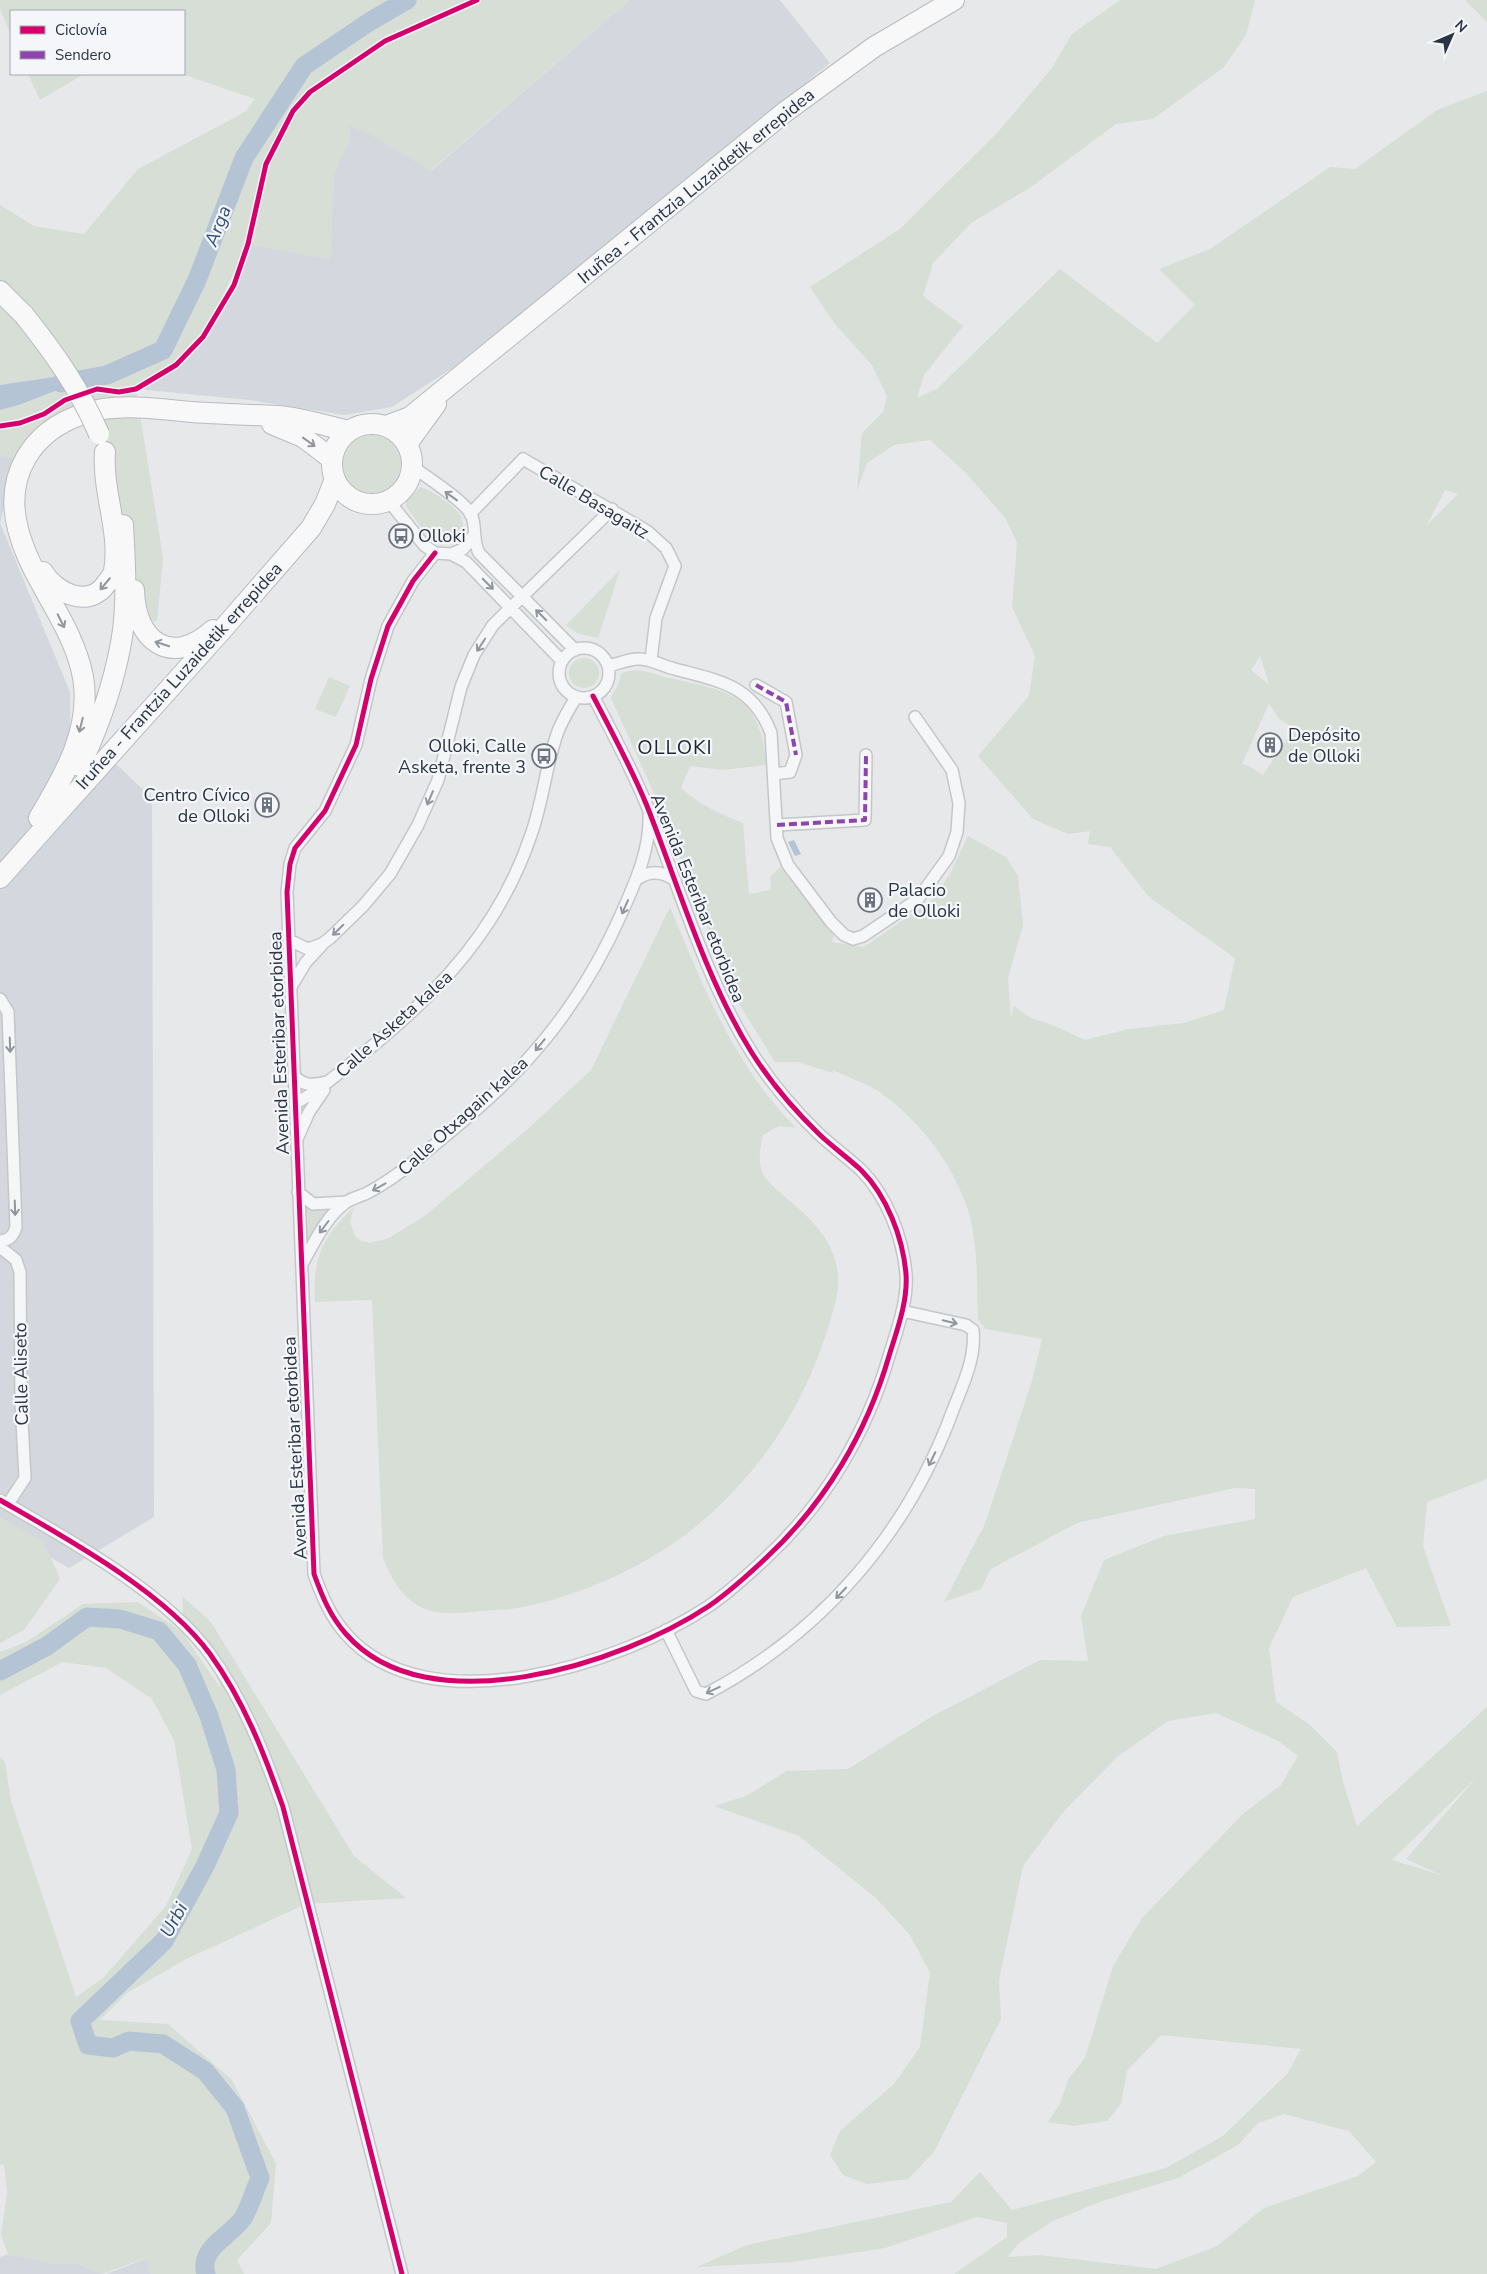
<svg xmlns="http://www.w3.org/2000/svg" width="1487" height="2274" viewBox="0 0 1487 2274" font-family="'Nunito Sans',sans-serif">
<rect width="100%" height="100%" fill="#e6e8ea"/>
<path fill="#d4d7dd" d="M 630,0 L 780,0 L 830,63 L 454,367 L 392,407 L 344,415 L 249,400 L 136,389 L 176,365 L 203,337 L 234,285 L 248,244 L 330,259 L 334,174 L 350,138 L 349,124 L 383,141 L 431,171 Z
M 0,456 L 15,457 L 15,462 L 0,523 L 70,692 L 71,782 L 115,763 L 152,798 L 154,1517 L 69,1568 L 0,1528 Z
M 8,2254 L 56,2264 L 79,2264 L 102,2274 L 0,2274 L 0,2257 Z
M 147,2258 L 151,2274 L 106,2274 L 117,2270 Z"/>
<path fill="#d6ded6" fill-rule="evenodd" d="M 0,0 L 630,0 L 430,171 L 383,141 L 349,125 L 350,138 L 334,175 L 330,259 L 248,244 L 203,337 L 176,365 L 136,389 L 163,558 L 157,621 L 139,623 L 105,452 L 84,400 L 36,430 L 15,457 L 0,456 L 0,410 L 19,405 L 74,384 L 0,385 L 0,205 L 34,226 L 84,234 L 138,169 L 245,112 L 255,99 L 182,74 L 184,74 L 184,11 L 11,11 L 11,35 L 0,9 Z
M 1120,0 L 1255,0 L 1246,35 L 1224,67 L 1153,119 L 1116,124 L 1031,187 L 971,223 L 933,263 L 923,296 L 963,326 L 924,375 L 917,398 L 937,389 L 1060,269 L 1157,343 L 1195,305 L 1159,269 L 1210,249 L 1330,167 L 1355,169 L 1437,110 L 1487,91 L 1487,1479 L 1427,1502 L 1423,1546 L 1451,1626 L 1397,1627 L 1366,1568 L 1293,1597 L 1269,1648 L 1276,1702 L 1309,1724 L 1337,1752 L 1343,1782 L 1357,1826 L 1487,1707 L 1487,2274 L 954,2274 L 1007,2237 L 1007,2223 L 977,2217 L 885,2248 L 792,2262 L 697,2267 L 747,2245 L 951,2202 L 980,2172 L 1012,2210 L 1166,2168 L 1223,2136 L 1287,2074 L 1301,2049 L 1161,2035 L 1127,2071 L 1121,2104 L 1107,2121 L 1074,2126 L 1048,2122 L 1060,2104 L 1069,2078 L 1085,2058 L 1113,1966 L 1142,1918 L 1244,1813 L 1281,1785 L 1298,1756 L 1278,1741 L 1216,1713 L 1168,1721 L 1117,1757 L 1064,1811 L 1023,1866 L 999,1980 L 1001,2019 L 934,2152 L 908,2179 L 867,2184 L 843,2175 L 830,2155 L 840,2131 L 894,2084 L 920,2047 L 930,1973 L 910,1935 L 876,1898 L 799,1836 L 714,1806 L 746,1796 L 787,1771 L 848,1769 L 931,1717 L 1040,1660 L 1088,1661 L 1081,1616 L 1104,1560 L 1164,1536 L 1255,1519 L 1255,1489 L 1235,1488 L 1077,1523 L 991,1569 L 981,1589 L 944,1602 L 985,1524 L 1032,1381 L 1042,1339 L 986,1329 L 978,1320 C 977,1285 978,1244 968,1210 C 953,1164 920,1121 881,1093 C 867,1084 848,1077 833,1070 L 833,1073 L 798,1062 L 775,1062 L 736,999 L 657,800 L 611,698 L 620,680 L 621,673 C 643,667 648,673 669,678 C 705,687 749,689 760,731 C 764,742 765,754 767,765 L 723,770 L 690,766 L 681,788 C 700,805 720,814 743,823 L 749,894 L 771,890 L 770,877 L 780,867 L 834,935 L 832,942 L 864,947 L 931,901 L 950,874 L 968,836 L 1006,857 L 1018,876 L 1023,925 L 1008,978 L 1011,1018 L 1014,1006 L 1031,1018 L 1050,1024 L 1085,1040 L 1129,1029 L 1184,1023 L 1224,1010 L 1235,958 L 1149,897 L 1110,847 L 1088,844 L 1090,831 L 1068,834 L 1033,819 L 978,756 L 1029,696 L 1035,656 L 1012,607 L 1017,543 L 1006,519 L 966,473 L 930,440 L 894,445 L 867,463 L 857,491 L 862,433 L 883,412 L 887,396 L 872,365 L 835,324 L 810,287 L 900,229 L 998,132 L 1052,68 L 1072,34 ZM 1445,490 L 1458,494 L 1427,525 ZM 1260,656 L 1269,684 L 1269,685 L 1251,670 ZM 1269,703 L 1279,719 L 1294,728 L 1263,775 L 1249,766 L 1242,764 ZM 1047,1159 L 1078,1233 L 1051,1169 ZM 1477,1777 L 1406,1859 L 1441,1875 L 1392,1860 ZM 1284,2114 L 1349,2131 L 1376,2162 L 1358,2176 L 1264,2208 L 1217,2246 L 1156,2269 L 1040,2255 L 1007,2257 L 1019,2243 L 1053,2221 L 1102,2201 L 1178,2178 L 1238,2145 L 1258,2123 Z
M 1467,0 L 1487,0 L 1487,22 L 1466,1 Z
M 28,74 L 84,74 L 40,100 Z
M343 464a29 29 0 1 1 58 0a29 29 0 1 1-58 0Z
M 420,487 C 431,490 460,508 462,520 C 467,538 447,547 432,543 L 406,506 L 406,501 Z
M 620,570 L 598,638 L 577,633 L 566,625 Z
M569 673a15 15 0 1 1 30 0a15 15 0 1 1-30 0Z
M 329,677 L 350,686 L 336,717 L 315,709 Z
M 670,907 C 703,987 735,1066 796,1128 L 779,1126 L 763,1135 C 760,1148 758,1159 762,1172 C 765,1180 777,1190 784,1196 C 819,1225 848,1254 835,1304 C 817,1371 789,1430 742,1482 C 725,1501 705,1520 685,1535 C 638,1570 580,1595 523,1607 C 509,1610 495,1610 481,1611 C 465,1613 444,1615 428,1610 C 404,1602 392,1580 383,1558 L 372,1300 L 315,1302 C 312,1259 323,1236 354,1207 L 350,1222 L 355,1236 L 361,1241 L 370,1243 L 389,1238 L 426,1215 L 529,1128 L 591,1070 Z
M 305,1203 L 329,1208 L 330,1210 L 306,1245 L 303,1206 Z
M 0,1517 L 44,1542 L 60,1579 L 24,1630 L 0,1643 Z
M 182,1596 L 211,1622 L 354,1856 L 406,1898 L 306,1904 L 188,1958 L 127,1993 L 100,2020 L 168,2024 L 232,2080 L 276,2164 L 271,2223 L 237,2260 L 244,2274 L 151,2274 L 146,2258 L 102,2274 L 79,2264 L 56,2264 L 8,2254 L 1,2235 L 7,2192 L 4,2165 L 0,2164 L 0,1757 L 5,1762 L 11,1801 L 76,1997 L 103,1978 L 166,1906 L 192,1849 L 174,1740 L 152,1699 L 106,1668 L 62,1662 L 0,1695 L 0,1652 L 26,1642 L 83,1604 L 138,1602 L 182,1632 L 221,1689 L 209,1653 L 184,1625 Z"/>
<path fill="#b4c4d5" d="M 68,375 L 86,379 L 19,405 L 0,410 L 0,385 Z
M 794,840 L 801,854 L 795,856 L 788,842 Z"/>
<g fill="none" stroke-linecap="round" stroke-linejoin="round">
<path stroke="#b4c4d5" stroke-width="19" d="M 61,383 L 107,375 L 163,350 L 197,280 L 244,158 L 304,66 L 369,22 L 407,0
M 0,1671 L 47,1646 L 87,1617 L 120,1619 L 159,1631 L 187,1665 L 209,1716 L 226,1770 L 229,1813 L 205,1866 L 164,1941 L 80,2021 L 88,2045 L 113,2048 L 129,2041 L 163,2044 L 205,2071 L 235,2108 L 260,2178 C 254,2191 250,2207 243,2218 C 231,2236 198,2248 206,2274"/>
<g stroke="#c4c6c8" stroke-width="14">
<path id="street" d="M 412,466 C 426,477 463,500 471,514 C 477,526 472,540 479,553 L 575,650
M 388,500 L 424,545 L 435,553 L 451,554 L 466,562 L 562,661
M 470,514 L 523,459 L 647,531 L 666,548 L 675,566 L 656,618 L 651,660
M 435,553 L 413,581 L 388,626 L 371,679 L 356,745 L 325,811 L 295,848 L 290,864 L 287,892 L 314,1574 C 322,1596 330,1616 346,1634 C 427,1727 622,1664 709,1606 C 729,1592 749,1574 767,1557 C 826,1502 867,1432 889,1356 C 897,1330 908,1301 906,1274 C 903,1238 887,1196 861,1170 C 848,1158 833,1147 820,1135 C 795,1111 771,1083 752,1053 C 706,980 679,887 647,806 C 632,769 612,732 593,696
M 451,554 L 463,549 L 474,535
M559 673a25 25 0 1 1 50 0a25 25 0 1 1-50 0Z
M 608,666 C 618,664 628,659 638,659 C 652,659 662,666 675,669 C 719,681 753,685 771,733 L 777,838 L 788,865 L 831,922 L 844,935 L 853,939 L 863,936 L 918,899 L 949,856 L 957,832 L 959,803 L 952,770 L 915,717
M 756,685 L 786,702 L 796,755 L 790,772 L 774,774
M 777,825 L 865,820 L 866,755
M 636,880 C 649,870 662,871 675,880
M 289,940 L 308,949 L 322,944 L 330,938 L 363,906 L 390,874 L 418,825 L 438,780 L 461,687 L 474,655 L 493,625 L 612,509
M 291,987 L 306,962 L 321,946
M 0,999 L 8,1012 L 16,1227 C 13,1236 10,1240 0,1241
M 294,1076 C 305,1087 313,1085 327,1082
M 296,1103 C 322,1089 342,1070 365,1052 C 441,991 501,926 532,832 C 543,800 546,766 557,734 C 562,720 570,708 576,697
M 298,1137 L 309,1112 L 324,1090
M 298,1192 L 313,1204 L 346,1202
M 0,1247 L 16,1260 L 20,1272 L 21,1402 L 25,1478 L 8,1504
M 302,1264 C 314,1243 325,1218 345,1203 C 351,1198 362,1196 369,1192 C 386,1183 401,1172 416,1160 C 454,1129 495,1096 528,1059 C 568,1015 599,965 623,910 C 636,881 650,849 649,816
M 0,1500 C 66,1538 165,1592 210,1654 C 244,1701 264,1753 283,1807 L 402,2274
M 666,1630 L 696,1691 L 706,1694 C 822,1633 908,1533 953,1410 C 963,1384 976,1358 973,1330 L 966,1325 L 902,1311"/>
</g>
<g stroke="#b8bbbf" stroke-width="22">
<path id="highway" d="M 0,291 L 24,315
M 272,424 L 303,437 L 332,459
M332 464a40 40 0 1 1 80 0a40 40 0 1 1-80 0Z
M 386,426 L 410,417 L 426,404 L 785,112 L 874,47 L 954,0
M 407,444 L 436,404
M 43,572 C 55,593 89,609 106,584 C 109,580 113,576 114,571 C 121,532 102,492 105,452
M 134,590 C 135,641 171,668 213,630
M 80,766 C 99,726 113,687 121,643 C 128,605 125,564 123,525
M 39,818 C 64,776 92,729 83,677 C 73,623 31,581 18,529 C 4,475 32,431 83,414 C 117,402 157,409 192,412 C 221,414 250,415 279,416 C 302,418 326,426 349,431
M 47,825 L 222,630 L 311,528 L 325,504 L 335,479
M 0,878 L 47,825 L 54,813"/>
</g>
<use href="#street" stroke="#f5f6f7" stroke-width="11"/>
<use href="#highway" stroke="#f8f8f8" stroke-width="20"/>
<g stroke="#b8bbbf" stroke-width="22" stroke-linecap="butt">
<path id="highway-bridge" d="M 24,315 C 55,354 79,388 99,434"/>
</g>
<use href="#highway-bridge" stroke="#f8f8f8" stroke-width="20"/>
<path stroke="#8e44ad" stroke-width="4" stroke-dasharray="8 4" stroke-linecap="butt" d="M 756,685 L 786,702 L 796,755
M 777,825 L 865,820 L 866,755"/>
<g stroke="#f4f6f9" stroke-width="8">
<path id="cycleway" d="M 0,426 L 20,423 L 44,414 L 65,400 L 97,389 L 119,392 L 136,389 L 176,365 L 203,337 L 234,285 L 248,244 L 266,164 L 293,111 L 310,92 L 385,41 L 477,0
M 435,553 L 413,581 L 388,626 L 371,679 L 356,745 L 325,811 L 295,848 L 290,864 L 287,892 L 314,1574 C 322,1596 330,1616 346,1634 C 427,1727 622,1664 709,1606 C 729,1592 749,1574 767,1557 C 826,1502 867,1432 889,1356 C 897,1330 908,1301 906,1274 C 903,1238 887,1196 861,1170 C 848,1158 833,1147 820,1135 C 795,1111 771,1083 752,1053 C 706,980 679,887 647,806 C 632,769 612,732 593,696
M 0,1500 C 66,1538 165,1592 210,1654 C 244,1701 264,1753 283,1807 L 402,2274"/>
</g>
<use href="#cycleway" stroke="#d6006c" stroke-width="5"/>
</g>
<defs><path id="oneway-shaft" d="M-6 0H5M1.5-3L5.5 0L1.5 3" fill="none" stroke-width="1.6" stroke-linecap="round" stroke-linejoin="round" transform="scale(1.25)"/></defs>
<g stroke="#92969e">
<use href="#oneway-shaft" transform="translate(309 442) rotate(36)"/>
<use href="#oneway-shaft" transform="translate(105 584) rotate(130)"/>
<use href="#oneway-shaft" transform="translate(61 621) rotate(63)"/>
<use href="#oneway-shaft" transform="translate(162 644) rotate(-162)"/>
<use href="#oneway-shaft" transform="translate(81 725) rotate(104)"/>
</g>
<g stroke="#90959e">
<use href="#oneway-shaft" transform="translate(451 496) rotate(-144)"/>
<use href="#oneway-shaft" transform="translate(488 584) rotate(45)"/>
<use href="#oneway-shaft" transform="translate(541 615) rotate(-135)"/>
<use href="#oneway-shaft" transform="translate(481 645) rotate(123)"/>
<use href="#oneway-shaft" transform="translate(430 798) rotate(113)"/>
<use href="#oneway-shaft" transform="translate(625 907) rotate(114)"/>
<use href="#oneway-shaft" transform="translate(338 930) rotate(136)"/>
<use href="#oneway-shaft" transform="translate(10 1045) rotate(88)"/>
<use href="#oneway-shaft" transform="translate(540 1045) rotate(129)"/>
<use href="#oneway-shaft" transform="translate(379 1187) rotate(151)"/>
<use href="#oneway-shaft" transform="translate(15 1208) rotate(88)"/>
<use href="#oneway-shaft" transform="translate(324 1227) rotate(127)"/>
<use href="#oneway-shaft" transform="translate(950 1322) rotate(13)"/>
<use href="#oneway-shaft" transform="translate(932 1459) rotate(116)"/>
<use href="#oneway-shaft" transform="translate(841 1593) rotate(133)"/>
<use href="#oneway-shaft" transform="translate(713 1690) rotate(155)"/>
</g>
<defs>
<g id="bus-ring" transform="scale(1.25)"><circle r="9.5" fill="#f4f6f9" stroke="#6c737f" stroke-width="1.5"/><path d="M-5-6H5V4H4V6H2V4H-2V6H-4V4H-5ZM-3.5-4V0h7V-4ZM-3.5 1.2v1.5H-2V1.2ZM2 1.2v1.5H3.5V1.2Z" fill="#6c737f"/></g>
<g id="building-ring" transform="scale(1.25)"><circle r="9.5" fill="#f4f6f9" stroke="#6c737f" stroke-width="1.5"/><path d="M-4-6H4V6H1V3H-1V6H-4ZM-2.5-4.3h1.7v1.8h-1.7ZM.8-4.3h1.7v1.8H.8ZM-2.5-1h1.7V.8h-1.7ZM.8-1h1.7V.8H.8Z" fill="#6c737f"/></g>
</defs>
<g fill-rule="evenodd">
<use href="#bus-ring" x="401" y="536"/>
<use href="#building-ring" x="1270" y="745"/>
<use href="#bus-ring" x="544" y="756"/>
<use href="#building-ring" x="267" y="805"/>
<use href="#building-ring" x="870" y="900"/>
</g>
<g text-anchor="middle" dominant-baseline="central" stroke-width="4.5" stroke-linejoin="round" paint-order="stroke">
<g font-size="18" fill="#2b3445" stroke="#f4f6f9">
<text transform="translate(696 186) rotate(-39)">Iruñea - Frantzia Luzaidetik errepidea</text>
<text transform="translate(594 502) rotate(31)">Calle Basagaitz</text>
<text transform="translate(179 676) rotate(-48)">Iruñea - Frantzia Luzaidetik errepidea</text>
<text transform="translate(698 898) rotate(68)">Avenida Esteribar etorbidea</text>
<text transform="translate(394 1024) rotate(-42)">Calle Asketa kalea</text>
<text transform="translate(279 1043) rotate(-92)">Avenida Esteribar etorbidea</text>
<text transform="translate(463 1116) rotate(-42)">Calle Otxagain kalea</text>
<text transform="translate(21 1374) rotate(-91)">Calle Aliseto</text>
<text transform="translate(295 1448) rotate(-93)">Avenida Esteribar etorbidea</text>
</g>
<g font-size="18" fill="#2b3445" stroke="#f4f6f9" text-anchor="start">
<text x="418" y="536">Olloki</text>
<text x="1288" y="735">Depósito<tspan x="1288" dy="21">de Olloki</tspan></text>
<text x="526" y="746" text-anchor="end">Olloki, Calle<tspan x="526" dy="21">Asketa, frente 3</tspan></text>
<text x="250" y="795" text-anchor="end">Centro Cívico<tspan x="250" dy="21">de Olloki</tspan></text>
<text x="888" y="890">Palacio<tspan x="888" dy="21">de Olloki</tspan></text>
</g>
<g font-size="19" font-style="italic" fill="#34527a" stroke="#f4f6f9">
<text transform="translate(218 226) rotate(-69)">Arga</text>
<text transform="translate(174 1920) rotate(-61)">Urbi</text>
</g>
<g font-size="20" letter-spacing="1" fill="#1d2536" stroke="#f4f6f9">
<text x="675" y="747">OLLOKI</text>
</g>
</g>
<rect x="10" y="10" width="175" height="65" fill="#f4f6f9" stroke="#a4a8b1"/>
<rect x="20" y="26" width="25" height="8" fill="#d6006c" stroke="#a4a8b1"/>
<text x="55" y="35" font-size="15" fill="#2b3445">Ciclovía</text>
<rect x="20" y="51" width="25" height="8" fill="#8e44ad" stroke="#a4a8b1"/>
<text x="55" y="60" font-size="15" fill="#2b3445">Sendero</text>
<g transform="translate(1452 35) rotate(45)" stroke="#f4f6f9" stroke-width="4" paint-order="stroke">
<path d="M0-4L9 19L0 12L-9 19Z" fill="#2b3445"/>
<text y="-8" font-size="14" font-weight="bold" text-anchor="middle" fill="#2b3445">N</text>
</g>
</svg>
